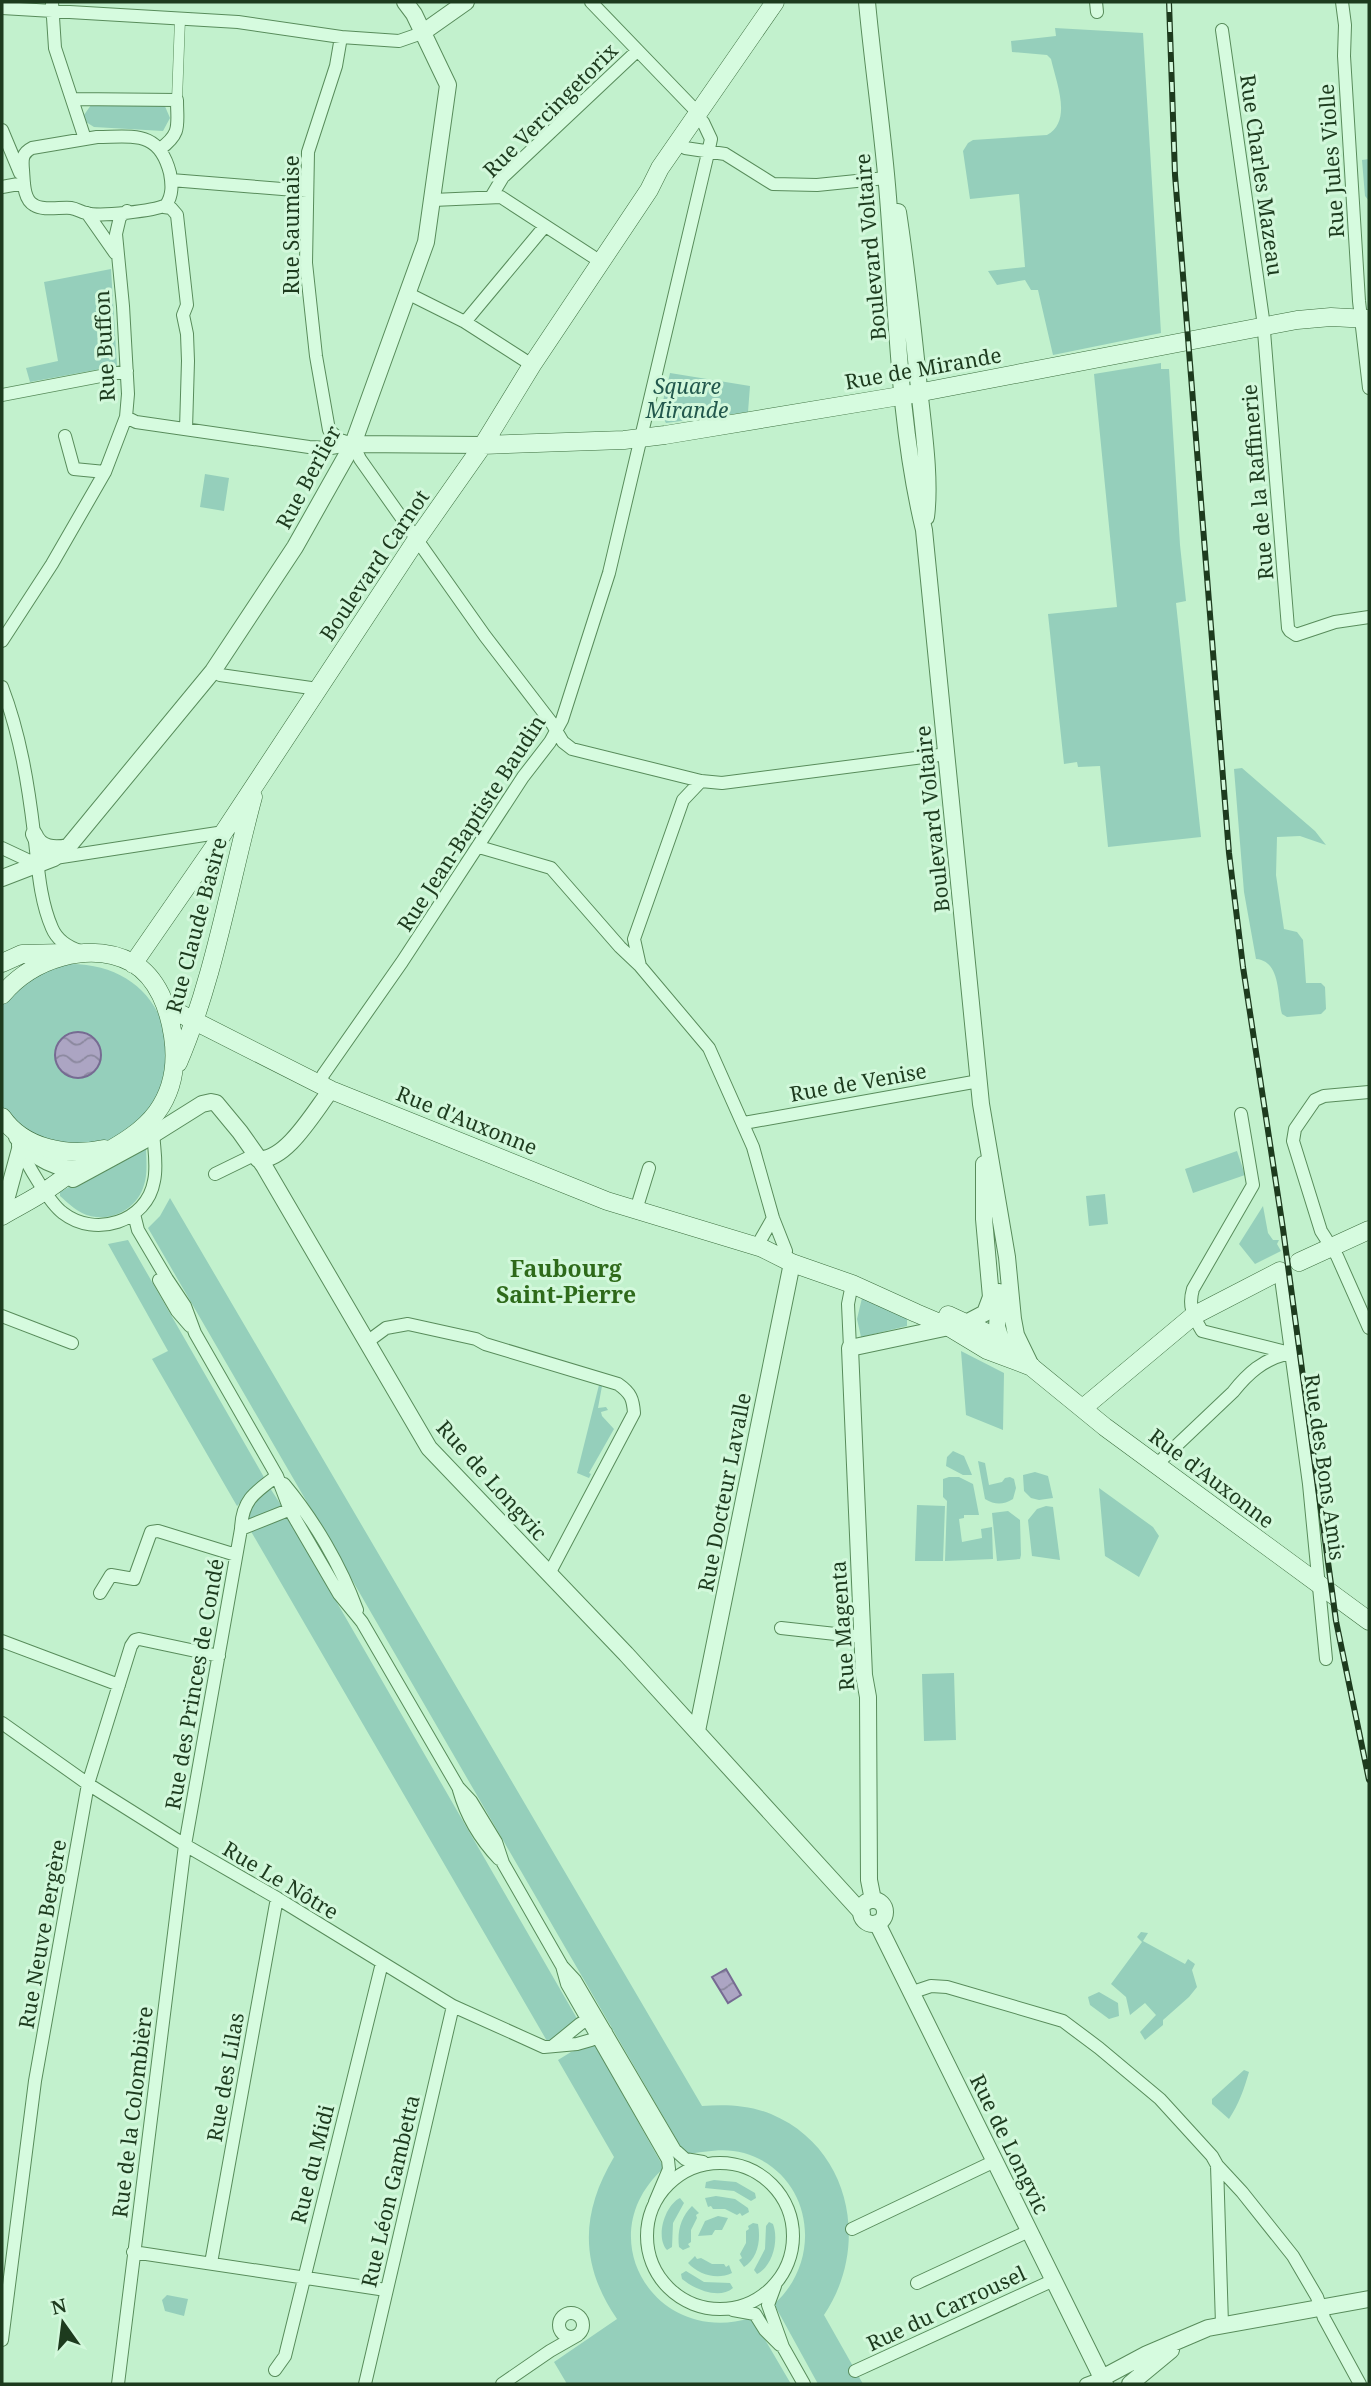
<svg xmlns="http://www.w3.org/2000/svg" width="1371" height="2386" viewBox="0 0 1371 2386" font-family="'Noto Serif',serif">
<defs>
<pattern id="water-waves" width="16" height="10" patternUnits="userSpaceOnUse" patternTransform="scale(1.75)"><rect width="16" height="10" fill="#aca5c3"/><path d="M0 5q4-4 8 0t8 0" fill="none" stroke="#8b889e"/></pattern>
</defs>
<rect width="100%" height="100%" fill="#c2f1cd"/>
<path fill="#95cfbb" d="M 1055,28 L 1143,33 L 1161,333 L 1053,355 L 1038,290 L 1031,290 L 1025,280 L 997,285 L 988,271 L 1025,267 L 1019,194 L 970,199 L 963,151 L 968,143 L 973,140 L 1047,135 C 1073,121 1056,82 1051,59 L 1047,55 L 1012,52 L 1011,41 L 1056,36 Z
M 164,104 L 170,118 L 163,131 L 94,127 L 86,122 L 84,115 L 91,105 Z
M 1369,159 L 1369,201 L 1365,196 L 1362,160 Z
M 111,269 L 117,366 L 30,382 L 26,368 L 58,361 L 44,282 Z
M 1161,363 L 1161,369 L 1169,369 L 1180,545 L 1186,601 L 1176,603 L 1201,837 L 1108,847 L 1100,766 L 1078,767 L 1077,762 L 1064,764 L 1048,614 L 1117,607 L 1094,374 Z
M 670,373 L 750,386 L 748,412 L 666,423 C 657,410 667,389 670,373 Z
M 205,474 L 229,478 L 224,511 L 200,507 Z
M 1242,768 L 1315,831 L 1326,845 L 1300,836 L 1277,837 L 1276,875 L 1284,929 L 1297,932 L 1303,940 L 1306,983 L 1321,983 L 1325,987 L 1326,1009 L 1321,1014 L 1287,1017 L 1282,1014 C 1277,995 1281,961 1256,959 L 1244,892 L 1234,769 Z
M 71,964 C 133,964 175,1009 167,1072 C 166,1079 162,1085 159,1092 C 156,1098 154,1106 150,1111 C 147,1115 142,1119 138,1122 C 114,1142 85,1152 54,1142 C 31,1134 17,1127 2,1107 C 2,1090 0,1015 3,1004 C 12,982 49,968 71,964 Z
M 142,1146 L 146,1147 C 146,1159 148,1173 144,1185 C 137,1211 106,1225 82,1213 C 74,1209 67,1202 60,1196 L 60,1192 Z
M 1237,1151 L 1245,1175 L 1193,1193 L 1185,1169 Z
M 1105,1194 L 1108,1224 L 1089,1226 L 1086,1196 Z
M 170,1198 L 702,2106 C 725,2104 749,2105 771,2114 C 852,2148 870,2247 824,2315 L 863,2384 L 818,2384 L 774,2304 C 825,2259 812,2173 744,2153 C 723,2147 706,2152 685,2154 L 148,1228 L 160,1216 Z
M 1263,1206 L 1268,1233 L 1273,1240 L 1279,1240 L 1277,1244 L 1281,1251 L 1255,1264 L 1239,1244 Z
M 128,1240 L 265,1479 L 237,1506 L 152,1359 L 168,1351 L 108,1244 Z
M 862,1298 L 907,1318 L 907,1326 L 861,1337 L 857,1319 Z
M 961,1351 L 1004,1373 L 1003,1430 L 966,1415 Z
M 599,1385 L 602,1386 L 598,1408 L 606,1407 L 608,1410 L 601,1412 L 602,1416 L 614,1429 L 589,1473 L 591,1474 L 589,1478 L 577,1473 Z
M 953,1451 L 964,1456 L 972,1475 L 963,1475 L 946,1466 L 947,1457 Z
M 978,1461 L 985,1463 L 989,1485 L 1002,1482 L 1005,1478 L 1010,1477 L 1014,1479 L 1016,1488 L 1013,1499 C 1003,1505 995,1505 985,1499 Z
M 1035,1472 L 1048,1476 L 1053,1498 L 1039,1500 L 1031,1498 L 1024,1491 L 1023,1475 Z
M 949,1477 L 959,1477 L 973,1484 L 979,1515 L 964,1515 L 964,1518 L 959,1519 L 962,1542 L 982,1538 L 981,1529 L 992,1527 L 993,1559 L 945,1561 L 947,1501 L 943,1497 L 943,1479 Z
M 268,1485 L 283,1508 L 251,1519 L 248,1518 L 247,1512 Z
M 1099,1488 L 1153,1527 L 1159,1536 L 1139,1577 L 1105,1556 Z
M 917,1505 L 945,1506 L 943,1561 L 915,1561 Z
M 1046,1506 L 1053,1507 L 1060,1560 L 1032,1556 L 1028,1520 L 1037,1509 Z
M 1008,1511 L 1020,1520 L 1021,1555 L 1020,1559 L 997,1561 L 992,1513 Z
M 287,1516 L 575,2015 L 577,2019 L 552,2040 L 547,2041 L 249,1528 Z
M 954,1673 L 956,1740 L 924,1741 L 922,1674 Z
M 1141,1932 L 1148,1933 L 1143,1941 L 1185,1964 L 1188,1959 L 1195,1964 L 1192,1970 L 1197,1987 L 1189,1997 L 1163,2020 L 1163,2025 L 1145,2040 L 1140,2032 L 1156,2015 L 1145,2003 L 1130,2015 L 1126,1997 L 1111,1984 L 1142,1942 L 1137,1937 Z
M 1099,1992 L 1118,2003 L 1119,2016 L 1109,2019 L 1090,2005 L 1088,1997 Z
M 595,2045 L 664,2168 C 588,2235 654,2347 751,2318 L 753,2319 L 791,2384 L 567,2384 L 554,2362 L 617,2319 C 580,2265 580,2214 614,2157 L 558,2060 L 571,2052 Z
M 1244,2070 L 1249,2072 C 1244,2089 1239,2104 1229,2119 L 1212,2104 L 1212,2099 Z
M 714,2180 L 736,2182 L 755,2193 L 756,2198 L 751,2201 L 734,2191 L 705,2188 L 706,2182 Z
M 716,2196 L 735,2199 L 748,2208 L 749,2212 L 742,2216 L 740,2213 L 737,2215 L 725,2209 L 713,2209 L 711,2206 L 708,2207 L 705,2198 Z
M 680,2198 L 684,2203 L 673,2223 L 672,2247 L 667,2250 C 655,2237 665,2205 680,2198 Z
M 692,2206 L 699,2213 L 696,2215 L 697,2218 L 691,2230 L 691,2242 L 688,2244 L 690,2247 L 683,2250 L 679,2247 C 677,2231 681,2217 692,2206 Z
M 718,2216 L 728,2218 L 722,2230 L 715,2230 L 712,2235 L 698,2236 L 705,2221 Z
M 769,2222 L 773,2224 C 779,2240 773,2266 757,2274 L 754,2270 L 765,2249 L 766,2226 Z
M 753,2223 L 758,2224 C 761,2240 758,2258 744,2267 L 739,2260 L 742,2258 L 740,2254 L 746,2243 L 746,2231 L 749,2229 L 748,2226 Z
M 695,2256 L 697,2259 L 701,2258 L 712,2264 L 724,2264 L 726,2267 L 729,2265 L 732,2273 C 717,2280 699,2275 688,2263 Z
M 686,2271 L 704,2282 L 730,2283 L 733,2288 C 719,2300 694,2289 682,2279 L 681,2274 Z
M 167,2295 L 188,2299 L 184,2316 L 165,2311 L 162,2300 Z"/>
<path fill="url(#water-waves)" stroke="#766b92" stroke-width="2" d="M55 1055a23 23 0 1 1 46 0a23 23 0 1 1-46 0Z
M 726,1969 L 741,1995 L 728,2003 L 712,1977 Z"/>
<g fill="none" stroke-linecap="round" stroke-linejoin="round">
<g stroke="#588c5b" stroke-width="11">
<path id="pedestrian" d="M 177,100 L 180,19"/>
</g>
<g stroke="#588c5b" stroke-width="14">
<path id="minor" d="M 52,2 L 55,48 L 85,139
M 591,2 L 698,113
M 1096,2 L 1097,12
M 1342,2 L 1345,25 L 1344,56 L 1359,301 L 1369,388
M 2,8 L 238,22 L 341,37 L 399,41 L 422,33
M 1222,30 L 1263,319 L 1288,628 L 1290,631 L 1296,635 L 1335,622 L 1369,617
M 341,37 L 336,66 L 308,152 L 306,263 L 316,356 L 329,430 L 340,440 L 353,444
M 72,99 L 177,100 C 177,125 182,133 160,149
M 2,130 L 20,173
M 97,137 C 134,137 159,130 170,173 C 172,184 173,195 166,205 C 154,211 100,217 86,213 C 81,212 77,209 71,208 C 60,207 43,211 34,205 C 23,199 24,181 23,170 C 22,159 22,153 32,148 Z
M 685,148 L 725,154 L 773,184 L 817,185 L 886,178
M 171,180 L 307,191
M 2,187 L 24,183
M 491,197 L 503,177 L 637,51
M 433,200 L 501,197 L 601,262
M 164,207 L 171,208 L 177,215 L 187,305 L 183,315 L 187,334 L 188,361 L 186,429
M 87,213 L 115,253
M 407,293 L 465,322 L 532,365
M 465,322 L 545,226
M 2,395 L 127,371
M 126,417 L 136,422 L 309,447 L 331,448 L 349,445
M 65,436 L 74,469 L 105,472
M 353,444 L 360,459 L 485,636 L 551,722 L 563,742 L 572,749 L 701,781 L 722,783 L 947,754
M 2,641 L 52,564 L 105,472 L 126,417 L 128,394 L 123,306 L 116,234 L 120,217 L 127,211
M 213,671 L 220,675 L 318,689
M 2,687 C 20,734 28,783 34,833 C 38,864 39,898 52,928 C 57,940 68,947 80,951
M 701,781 L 683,800 L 634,939 L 640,966 L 709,1048 L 753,1147 L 773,1218 L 786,1251
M 479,847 L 551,868 L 620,947 L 639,965
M 2,848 L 36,864
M 55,858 L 224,832
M 321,1085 L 323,1075 L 402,962 L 523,777 L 550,742 L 562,720 L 609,573 L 708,153 L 711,139 L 703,122
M 1369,1092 L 1324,1096 L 1315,1100 L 1295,1129 L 1293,1141 L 1321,1231 L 1337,1256 L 1369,1328
M 1241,1114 L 1253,1185 L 1193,1289 C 1188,1306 1193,1316 1202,1331 L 1290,1353
M 744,1123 L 979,1081
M 18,1145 C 26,1162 49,1203 63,1213 C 95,1238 147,1222 154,1181 C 158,1164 153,1145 153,1127
M 215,1174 L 256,1154
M 636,1210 L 649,1168
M 134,1214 L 138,1230 L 167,1279 L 185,1306 L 195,1333 L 277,1476 L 290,1510 L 339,1594 L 362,1622 L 458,1787 L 471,1801 L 496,1842 L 503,1863 L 562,1966 L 567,1984 L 668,2160 L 669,2169 L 655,2202
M 757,1246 L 773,1218
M 1280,1271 L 1309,1484 L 1326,1659
M 159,1280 L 177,1311 L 190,1326
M 2,1316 L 72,1343
M 367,1342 L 386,1328 L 408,1324 L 476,1339 L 485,1344 L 618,1384 C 631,1393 633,1399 634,1413 L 549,1574
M 850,1348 L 848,1304 L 852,1284
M 1156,1465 L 1233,1392 C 1248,1373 1263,1360 1286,1354
M 284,1484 C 314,1520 341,1566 357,1610
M 241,1529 L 296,1507
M 100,1593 L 111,1575 L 134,1579 L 151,1532 L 158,1531 L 236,1555
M 781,1628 L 863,1637
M 2,1641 L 119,1685
M 2,1723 L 88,1784 L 185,1845 L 277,1898 L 453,2006 L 544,2047 L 577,2044 L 591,2040 L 606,2032
M 459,1790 C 466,1815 481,1840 499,1859
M 562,1966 L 575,1980 L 675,2150 L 685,2159 L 703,2162
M 913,1992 L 931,1986 L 947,1987 L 1063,2021 L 1099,2048 L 1160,2099 L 1212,2156 L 1217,2165 L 1242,2192 L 1293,2256 L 1317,2297 L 1324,2318 L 1360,2384
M 553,2046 L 580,2024 L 594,2015
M647 2236a73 73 0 1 1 146 0a73 73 0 1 1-146 0Z
M 1217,2165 L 1222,2324
M 852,2229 L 995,2161
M 133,2252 L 386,2290
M 211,2263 L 277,1898
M 917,2283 L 1029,2231
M 775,2286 L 768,2305 L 783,2347 L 804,2384
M 733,2310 L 755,2314 L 765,2330 L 780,2345
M559 2325a12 12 0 1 1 24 0a12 12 0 1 1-24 0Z
M 2,2340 L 35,2081 L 88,1784 L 131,1646 L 135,1640 L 139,1639 L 219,1656
M 275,2370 L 285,2356 L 382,1963
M 855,2371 L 1054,2280
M 118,2384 L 185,1845 L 241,1529 C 242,1500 255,1492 277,1476
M 365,2384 L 453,2006
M 502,2384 L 550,2351 L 578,2335
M 1086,2384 L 1102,2378"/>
</g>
<g stroke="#588c5b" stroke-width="18">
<path id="tertiary" d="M 867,2 C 873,67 883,132 888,197 C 897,308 898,422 924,530 L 981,1104 L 1007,1257 L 1013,1319 L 1016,1335 L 1031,1366
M 422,33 L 466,2
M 898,212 C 907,271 913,329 919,388 C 923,427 931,479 926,517
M 353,444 L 483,445
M 34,834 C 40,849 54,850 68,847
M 2,878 L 54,858 L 68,847 L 213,671 L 295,547 L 353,444 L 426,242 L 448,85 L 414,14 L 405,2
M 17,1137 C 34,1158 56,1170 85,1170
M 258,1159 C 286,1162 315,1110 331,1090
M 73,1179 L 143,1141 L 202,1104 L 211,1102 L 216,1103 L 240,1132 L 264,1166 L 429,1448 L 626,1654 L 862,1913
M 2,1215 L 20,1149
M 999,1292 L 997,1327 L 1004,1349
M 966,1323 L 985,1313 L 991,1297 L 984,1219 L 984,1164
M 697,1731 L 792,1263
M 873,1900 L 869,1880 L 868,1697 L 864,1675 L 850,1348 L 949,1327
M861 1912a12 12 0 1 1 24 0a12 12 0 1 1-24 0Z
M 877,1923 L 1105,2384
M 1102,2378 L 1147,2354 L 1208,2328 L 1369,2299
M 1130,2384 L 1171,2350"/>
</g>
<g stroke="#3b6d3d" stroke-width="19">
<path id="secondary" d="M 483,445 L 624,440 L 665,435 L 912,394 L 1297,320 L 1331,317 L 1369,319
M 2,963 L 22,954 L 65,953
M 133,964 L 212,850 L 417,539 L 483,445 L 532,365 L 649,190 L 660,168 L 775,2
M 2,995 C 32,959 89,940 133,963 C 158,978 169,1009 173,1036 C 177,1063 173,1090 157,1112 C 138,1138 106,1151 79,1168 C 68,1174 59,1182 48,1189 C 34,1199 17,1207 2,1216
M 167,1007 L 331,1090 L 607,1201 L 762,1248 L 792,1263 L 852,1284 L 916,1313 L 949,1327 L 987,1350 L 1032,1367
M 178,1063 C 214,979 229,886 253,797
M 2,1117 C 24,1149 68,1157 104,1149
M 1299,1262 L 1369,1230
M 948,1315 L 987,1333 L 1001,1342 L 1105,1427 L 1369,1621
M 1083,1408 L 1193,1316 L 1280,1271"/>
</g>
<use href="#pedestrian" stroke="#d6fbdf" stroke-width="10"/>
<use href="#minor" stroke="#d6fbdf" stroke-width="12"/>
<use href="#tertiary" stroke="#d6fbdf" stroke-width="16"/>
<use href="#secondary" stroke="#d6fbdf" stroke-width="18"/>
<g stroke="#1d3b1e" stroke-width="6">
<path id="rail" d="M 1169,2 L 1175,175 L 1229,853 L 1243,967 L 1283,1229 L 1336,1621 L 1369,1780"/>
</g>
<use href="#rail" stroke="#d2f8db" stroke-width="3.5" stroke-dasharray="10" stroke-linecap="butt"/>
</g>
<g text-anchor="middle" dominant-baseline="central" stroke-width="6" stroke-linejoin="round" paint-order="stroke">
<g font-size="21" fill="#1d3b1e" stroke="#d2f8db">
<text transform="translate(550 110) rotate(-45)">Rue Vercingetorix</text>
<text transform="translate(1331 161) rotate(-94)">Rue Jules Violle</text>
<text transform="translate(1262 175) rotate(82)">Rue Charles Mazeau</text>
<text transform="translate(291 225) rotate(-90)">Rue Saumaise</text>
<text transform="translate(870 247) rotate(-95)">Boulevard Voltaire</text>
<text transform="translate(104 346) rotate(-93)">Rue Buffon</text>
<text transform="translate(923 368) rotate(-10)">Rue de Mirande</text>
<text transform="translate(308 477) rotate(-62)">Rue Berlier</text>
<text transform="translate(1257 482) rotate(-95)">Rue de la Raffinerie</text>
<text transform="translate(374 565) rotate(-56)">Boulevard Carnot</text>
<text transform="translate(932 819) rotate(-96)">Boulevard Voltaire</text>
<text transform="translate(471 823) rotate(-57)">Rue Jean-Baptiste Baudin</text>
<text transform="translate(196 925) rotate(-75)">Rue Claude Basire</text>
<text transform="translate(858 1082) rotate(-10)">Rue de Venise</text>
<text transform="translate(467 1120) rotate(22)">Rue d'Auxonne</text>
<text transform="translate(1325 1467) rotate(82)">Rue des Bons Amis</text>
<text transform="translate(1212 1478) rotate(37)">Rue d'Auxonne</text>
<text transform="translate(492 1480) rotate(48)">Rue de Longvic</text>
<text transform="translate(724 1492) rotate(-79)">Rue Docteur Lavalle</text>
<text transform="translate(842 1626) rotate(-94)">Rue Magenta</text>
<text transform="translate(194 1684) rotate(-80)">Rue des Princes de Condé</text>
<text transform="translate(281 1880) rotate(31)">Rue Le Nôtre</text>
<text transform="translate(42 1934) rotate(-80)">Rue Neuve Bergère</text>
<text transform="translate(225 2077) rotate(-80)">Rue des Lilas</text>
<text transform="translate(132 2112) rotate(-83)">Rue de la Colombière</text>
<text transform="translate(1010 2144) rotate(64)">Rue de Longvic</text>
<text transform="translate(312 2164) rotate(-76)">Rue du Midi</text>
<text transform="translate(390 2191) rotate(-77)">Rue Léon Gambetta</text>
<text transform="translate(946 2308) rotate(-25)">Rue du Carrousel</text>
</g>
<g font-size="21" font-style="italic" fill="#22584d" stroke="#d2f8db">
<text x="687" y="386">Square<tspan x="687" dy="24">Mirande</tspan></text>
</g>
<g font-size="23" font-weight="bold" fill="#2e6a1a" stroke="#d2f8db">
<text x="566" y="1268">Faubourg<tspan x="566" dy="26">Saint-Pierre</tspan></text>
</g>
</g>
<rect width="1371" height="2386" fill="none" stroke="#1d3b1e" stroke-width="7"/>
<g transform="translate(63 2323) rotate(346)" stroke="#d2f8db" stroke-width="5" paint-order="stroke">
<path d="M0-5L12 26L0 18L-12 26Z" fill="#1d3b1e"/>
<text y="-10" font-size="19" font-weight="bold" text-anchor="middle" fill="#1d3b1e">N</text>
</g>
</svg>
